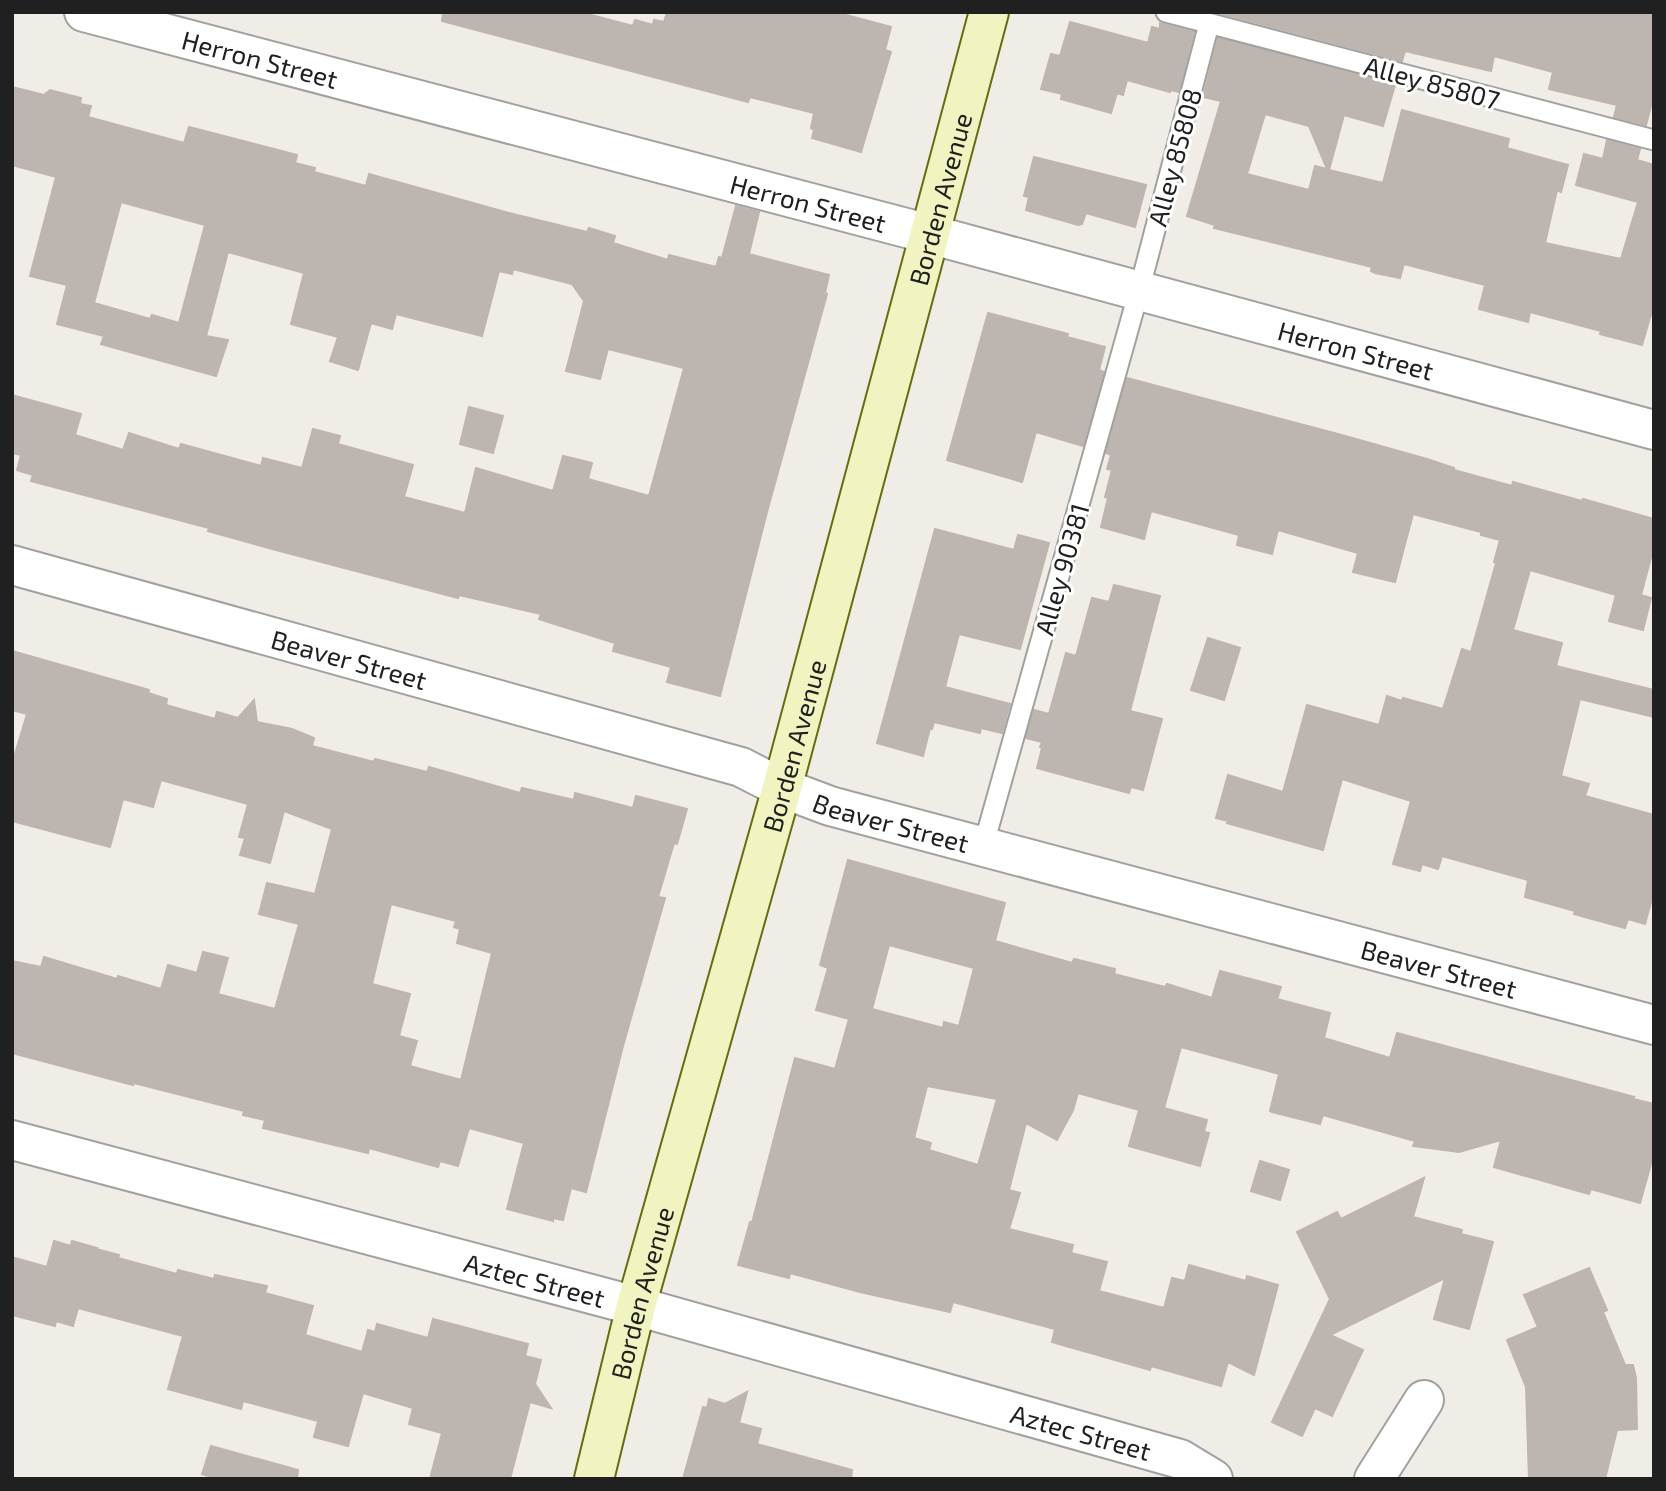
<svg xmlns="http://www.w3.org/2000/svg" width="1666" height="1491" viewBox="0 0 1666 1491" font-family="'Exo 2',sans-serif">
<rect width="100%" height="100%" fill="#f0ede7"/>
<path fill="#bdb6b0" stroke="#c0b4ab" stroke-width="2" fill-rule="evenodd" d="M 443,12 L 580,12 L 633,26 L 635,20 L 653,25 L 654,20 L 664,22 L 667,12 L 835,12 L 891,27 L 885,50 L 891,52 L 861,152 L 812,138 L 814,130 L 811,128 L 814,113 L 750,97 L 748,102 L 442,21 Z
M 1215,12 L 1654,12 L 1654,95 L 1646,125 L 1614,117 L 1617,105 L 1549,89 L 1553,72 L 1494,56 L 1491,71 L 1405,51 L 1402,61 Z
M 1070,22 L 1148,43 L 1152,27 L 1160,29 L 1160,23 L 1194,32 L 1179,92 L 1171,90 L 1170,92 L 1127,80 L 1123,95 L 1117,93 L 1111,113 L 1061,99 L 1062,94 L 1041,89 L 1051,54 L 1060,56 Z
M 1218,38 L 1395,85 L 1383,126 L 1344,115 L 1329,170 L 1383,183 L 1402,110 L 1509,139 L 1507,148 L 1568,165 L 1561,192 L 1557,190 L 1545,243 L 1621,259 L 1638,202 L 1576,185 L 1584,154 L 1603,159 L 1607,140 L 1640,149 L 1637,160 L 1654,165 L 1654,304 L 1642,345 L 1600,334 L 1601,331 L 1530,312 L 1528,322 L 1479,309 L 1485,285 L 1404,264 L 1400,278 L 1375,273 L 1371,271 L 1372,267 L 1214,228 L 1215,225 L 1187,216 L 1221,101 L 1203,97 ZM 1265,114 L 1309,126 L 1327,169 L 1315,166 L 1309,190 L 1247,174 Z
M 12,87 L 44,95 L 50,90 L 81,98 L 80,104 L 91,106 L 88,117 L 184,143 L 189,127 L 297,155 L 295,163 L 315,168 L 314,172 L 366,186 L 369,174 L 513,214 L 587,232 L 589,228 L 615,236 L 613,243 L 668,260 L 669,255 L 716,267 L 719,257 L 722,258 L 736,206 L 759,212 L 749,254 L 829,275 L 825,293 L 827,294 L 767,512 L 720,696 L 667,682 L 671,667 L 613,651 L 615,643 L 539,619 L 541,614 L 459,595 L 458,598 L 276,550 L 208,531 L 209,528 L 31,481 L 33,475 L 17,470 L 21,455 L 12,453 L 12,395 L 81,414 L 75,435 L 123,450 L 129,433 L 179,449 L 181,444 L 261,466 L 263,458 L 302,468 L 313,429 L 340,436 L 338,444 L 413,465 L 404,497 L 465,513 L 476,468 L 553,491 L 563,456 L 592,463 L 588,479 L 649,496 L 684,368 L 608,349 L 600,379 L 566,371 L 584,301 L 572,284 L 513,269 L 512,274 L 499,271 L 482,336 L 396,314 L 392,329 L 371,323 L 358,370 L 330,361 L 338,337 L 291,324 L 304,273 L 228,252 L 206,336 L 228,340 L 216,376 L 101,344 L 104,336 L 57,324 L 67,285 L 30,276 L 56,177 L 12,165 ZM 121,202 L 205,225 L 179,323 L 152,315 L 150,319 L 94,303 Z
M 1034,157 L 1146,185 L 1135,227 L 1086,213 L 1082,224 L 1078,225 L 1026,210 L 1029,197 L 1024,196 Z
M 988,313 L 1068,334 L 1067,337 L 1105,347 L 1099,370 L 1104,372 L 1083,446 L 1036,432 L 1022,482 L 947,460 Z
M 1127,378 L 1338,434 L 1427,459 L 1454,468 L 1454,470 L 1512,486 L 1513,482 L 1582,501 L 1583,499 L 1654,519 L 1654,546 L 1641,595 L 1651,598 L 1643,630 L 1609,621 L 1616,595 L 1530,570 L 1513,630 L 1562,643 L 1556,666 L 1654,690 L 1654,717 L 1580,699 L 1561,776 L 1589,784 L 1585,796 L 1654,815 L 1654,891 L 1645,924 L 1628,919 L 1625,928 L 1574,914 L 1575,911 L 1525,897 L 1528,880 L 1442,856 L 1438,869 L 1422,864 L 1420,871 L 1393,864 L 1411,801 L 1342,779 L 1323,850 L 1227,823 L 1228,821 L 1216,818 L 1228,775 L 1283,792 L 1307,705 L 1379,725 L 1387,696 L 1402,701 L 1403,698 L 1443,709 L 1462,649 L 1471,652 L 1496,563 L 1494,562 L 1500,540 L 1481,535 L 1481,532 L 1413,514 L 1395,582 L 1353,572 L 1358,553 L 1278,530 L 1272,554 L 1237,545 L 1239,535 L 1151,511 L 1144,539 L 1101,527 L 1108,498 L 1105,497 L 1112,470 L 1107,469 L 1111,455 L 1106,453 Z
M 469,407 L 503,416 L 493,453 L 460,444 Z
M 935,529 L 1014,550 L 1018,535 L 1049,543 L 1020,649 L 959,634 L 945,687 L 1010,704 L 1002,733 L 981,728 L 980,733 L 934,722 L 932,729 L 930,728 L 923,756 L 877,743 Z
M 1114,585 L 1160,596 L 1130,711 L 1162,719 L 1143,790 L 1131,787 L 1129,793 L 1037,768 L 1042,748 L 1040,747 L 1042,742 L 1026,738 L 1034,710 L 1049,714 L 1066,653 L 1076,656 L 1092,598 L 1109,602 Z
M 1208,638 L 1240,648 L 1224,700 L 1191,690 Z
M 12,651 L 149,690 L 148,693 L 167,699 L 166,705 L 215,719 L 217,712 L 238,718 L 254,700 L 257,722 L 292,729 L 314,738 L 312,746 L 374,762 L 375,759 L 427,772 L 429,767 L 520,793 L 522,788 L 574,800 L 575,793 L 633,808 L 636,796 L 687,809 L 677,844 L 674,843 L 658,897 L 665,898 L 623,1046 L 586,1192 L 571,1188 L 563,1220 L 553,1218 L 553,1221 L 507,1209 L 524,1143 L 469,1128 L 458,1166 L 440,1161 L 438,1167 L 369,1148 L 368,1153 L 263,1128 L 265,1120 L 243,1115 L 244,1111 L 134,1083 L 133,1085 L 12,1053 L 12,961 L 41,967 L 44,957 L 117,979 L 118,976 L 161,989 L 168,965 L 197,973 L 203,952 L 228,958 L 218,994 L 275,1009 L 299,924 L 259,914 L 267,883 L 315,894 L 332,829 L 284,811 L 270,863 L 240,855 L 245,838 L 239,837 L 248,804 L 161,780 L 153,807 L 123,799 L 110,847 L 12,821 L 12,764 L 27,714 L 12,710 ZM 391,904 L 456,921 L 454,927 L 460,929 L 457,943 L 492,953 L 461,1080 L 410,1066 L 417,1041 L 399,1036 L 410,994 L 372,984 Z
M 848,860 L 1005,903 L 995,941 L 1072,963 L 1074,959 L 1115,969 L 1114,974 L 1165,987 L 1167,984 L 1212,998 L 1220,971 L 1281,987 L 1277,999 L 1330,1013 L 1324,1038 L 1390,1058 L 1397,1033 L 1634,1097 L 1633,1099 L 1654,1104 L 1654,1153 L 1640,1203 L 1591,1189 L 1589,1194 L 1494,1167 L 1501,1140 L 1459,1152 L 1413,1146 L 1415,1141 L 1323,1115 L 1320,1124 L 1272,1112 L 1270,1111 L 1279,1074 L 1181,1047 L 1164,1108 L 1207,1120 L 1204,1132 L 1209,1133 L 1200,1166 L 1129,1146 L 1139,1110 L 1078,1093 L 1073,1110 L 1057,1140 L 1026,1123 L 1009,1190 L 1020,1193 L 1009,1229 L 1073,1245 L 1071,1253 L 1107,1262 L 1099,1291 L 1164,1308 L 1172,1278 L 1185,1281 L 1189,1265 L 1246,1281 L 1247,1276 L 1278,1285 L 1254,1375 L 1228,1362 L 1221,1386 L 1151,1366 L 1150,1370 L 1052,1342 L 1055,1329 L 953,1302 L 950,1312 L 860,1292 L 790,1273 L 789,1278 L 738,1265 L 750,1222 L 752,1223 L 795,1058 L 835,1069 L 849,1019 L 816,1010 L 828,968 L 820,965 ZM 889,945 L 974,968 L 959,1026 L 944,1022 L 943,1028 L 872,1009 ZM 927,1086 L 997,1099 L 978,1165 L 929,1150 L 931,1143 L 914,1138 Z
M 1260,1161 L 1289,1170 L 1280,1200 L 1251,1191 Z
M 1424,1178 L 1413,1217 L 1462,1230 L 1461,1234 L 1493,1242 L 1469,1329 L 1434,1319 L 1445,1278 L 1330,1335 L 1363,1350 L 1332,1416 L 1315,1408 L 1302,1436 L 1272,1422 L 1330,1299 L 1297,1232 L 1337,1212 L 1341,1219 Z
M 54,1241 L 71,1246 L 72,1241 L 97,1248 L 96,1249 L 119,1255 L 118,1258 L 177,1274 L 178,1270 L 214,1279 L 215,1275 L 267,1286 L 265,1293 L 313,1306 L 305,1335 L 362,1352 L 368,1330 L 375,1332 L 377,1324 L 428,1338 L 433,1319 L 528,1344 L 525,1356 L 541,1360 L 535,1384 L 551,1408 L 530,1402 L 510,1479 L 430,1479 L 442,1433 L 409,1424 L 413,1408 L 363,1393 L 348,1446 L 314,1437 L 318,1421 L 243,1401 L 241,1409 L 168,1389 L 183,1336 L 78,1308 L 73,1326 L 56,1321 L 55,1326 L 12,1315 L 12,1257 L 47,1267 Z
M 1589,1268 L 1607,1310 L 1603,1312 L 1625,1365 L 1633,1365 L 1636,1378 L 1637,1429 L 1617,1430 L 1605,1479 L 1529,1479 L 1526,1387 L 1507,1340 L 1538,1327 L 1524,1295 Z
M 747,1392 L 739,1423 L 761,1429 L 757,1444 L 852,1470 L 851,1479 L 683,1479 L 703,1407 L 707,1408 L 709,1399 L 725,1404 Z
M 211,1446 L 298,1470 L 297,1479 L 218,1479 L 202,1474 Z"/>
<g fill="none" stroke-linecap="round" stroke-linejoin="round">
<g stroke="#a1a1a1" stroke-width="23">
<path id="lane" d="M 1166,12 L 1654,140
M 983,847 L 1139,291 L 1209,24"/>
</g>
<g stroke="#a1a1a1" stroke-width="42">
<g id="street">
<path id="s1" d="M 84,12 L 929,234 L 1654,430"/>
<path id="s2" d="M 12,565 L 741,767 L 782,788 L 830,806 L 1654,1025"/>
<path id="s3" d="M 12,1140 L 636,1306 L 1180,1459 L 1213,1479"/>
<path d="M 1374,1479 L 1424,1400"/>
</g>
</g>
<g stroke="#646e10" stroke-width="42">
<g id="secondary">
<path id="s4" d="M 594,1479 L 636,1306 L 782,788 L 989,12"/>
</g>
</g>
<use href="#lane" stroke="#fff" stroke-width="19"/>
<use href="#street" stroke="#fff" stroke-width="38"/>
<use href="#secondary" stroke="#f1f4c1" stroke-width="38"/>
</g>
<g text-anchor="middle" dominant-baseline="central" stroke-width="6" stroke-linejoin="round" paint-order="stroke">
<g font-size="26" fill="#202020" stroke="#fff">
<text stroke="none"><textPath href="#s1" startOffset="182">Herron Street</textPath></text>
<text transform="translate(1432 82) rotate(15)">Alley 85807</text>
<text transform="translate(1174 157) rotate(-75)">Alley 85808</text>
<text stroke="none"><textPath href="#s4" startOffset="1326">Borden Avenue</textPath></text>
<text stroke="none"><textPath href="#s1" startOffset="749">Herron Street</textPath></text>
<text stroke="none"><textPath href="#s1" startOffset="1316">Herron Street</textPath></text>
<text transform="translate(1061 569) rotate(-74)">Alley 90381</text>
<text stroke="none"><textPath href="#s2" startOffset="350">Beaver Street</textPath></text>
<text stroke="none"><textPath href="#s4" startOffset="760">Borden Avenue</textPath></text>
<text stroke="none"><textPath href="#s2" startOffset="917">Beaver Street</textPath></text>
<text stroke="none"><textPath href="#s2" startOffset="1484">Beaver Street</textPath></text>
<text stroke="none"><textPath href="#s3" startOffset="541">Aztec Street</textPath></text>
<text stroke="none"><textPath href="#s4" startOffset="192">Borden Avenue</textPath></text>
<text stroke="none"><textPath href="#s3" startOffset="1108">Aztec Street</textPath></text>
</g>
</g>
<rect width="1666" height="1491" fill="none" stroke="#202020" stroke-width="28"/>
</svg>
